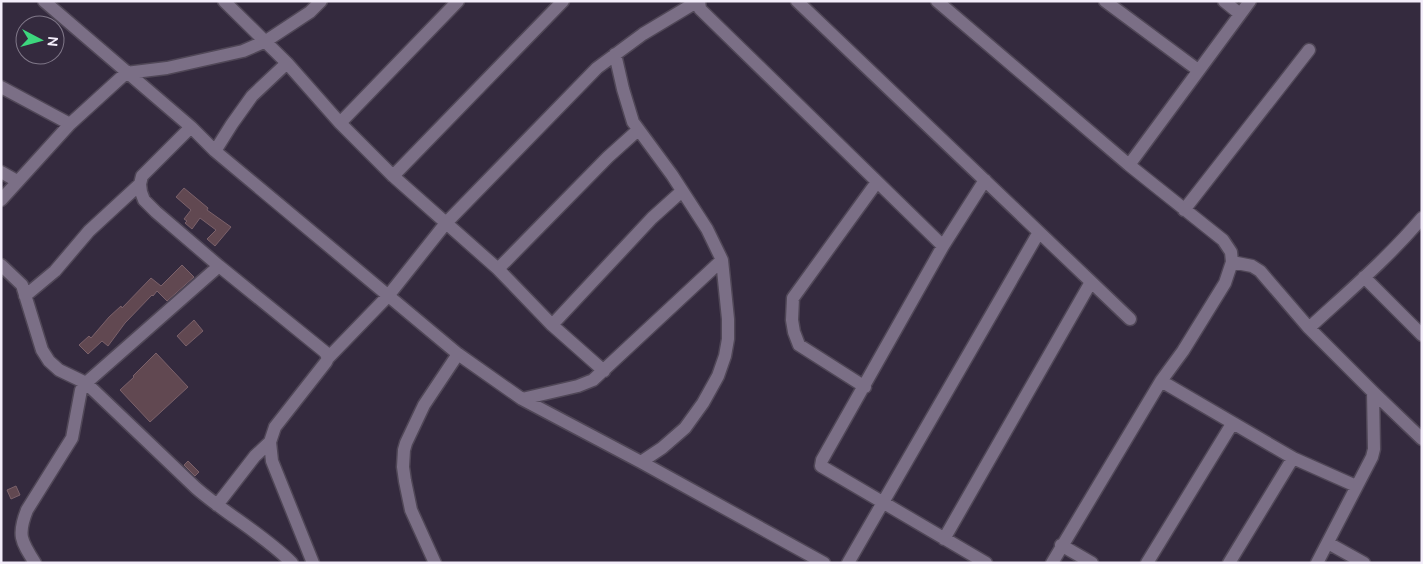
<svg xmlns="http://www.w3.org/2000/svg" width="1423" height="564" viewBox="0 0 1423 564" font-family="Ubuntu,sans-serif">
<rect width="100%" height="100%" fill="#342a3e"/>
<path fill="#614851" stroke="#7b616a" d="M 184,188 L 208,208 L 207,210 L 231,227 L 215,246 L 207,239 L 216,230 L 200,218 L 192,229 L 185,223 L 187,221 L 184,219 L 191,210 L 176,197 Z
M 182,265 L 194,277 L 167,301 L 157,291 L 153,296 L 152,295 L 125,323 L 108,346 L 102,341 L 88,354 L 79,345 L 89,336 L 91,338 L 109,317 L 121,306 L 122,308 L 151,278 L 161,286 Z
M 194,320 L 203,331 L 186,346 L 177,336 Z
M 156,353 L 188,387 L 150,422 L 120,390 L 134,377 L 133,376 Z
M 188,461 L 199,472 L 195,476 L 184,465 Z
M 16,486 L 20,495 L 11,499 L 7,490 Z"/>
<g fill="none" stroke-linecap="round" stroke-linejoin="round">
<g stroke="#504757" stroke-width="15">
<path id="street" d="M 44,1 L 191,127 L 215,151 L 458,354 L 522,399 L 641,462 L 824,563
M 224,1 L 287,63 L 340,123 L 393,176 L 498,269 L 552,325 L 604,371
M 699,1 L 700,9 L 943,246
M 797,1 L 1130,319
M 937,1 L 1129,165 L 1223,240 L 1231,252 L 1232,262 L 1225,283 L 1183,351 L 1161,381 L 1052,563
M 1105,1 L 1198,70
M 1224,1 L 1240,14
M 615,54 L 623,89 L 633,122 L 672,175 L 707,229 L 722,260 L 728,319 L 728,339 L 725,356 L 718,376 L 703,403 L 685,428 L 662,448 L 641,462
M 1,87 L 70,124
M 340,123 L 458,1
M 191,127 L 142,176 L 140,184 L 141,192 L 144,200 L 156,212 L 219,266 L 325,352 L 328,358
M 215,151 L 232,124 L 252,96 L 287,63
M 1129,165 L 1250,1
M 1,172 L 17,181
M 393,176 L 563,1
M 985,180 L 943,246 L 822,460 L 821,466 L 986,563
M 1,200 L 70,124 L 126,73 L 167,68 L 243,51 L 266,41 L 310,12 L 321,1
M 1184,210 L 1309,50
M 1232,262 L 1252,266 L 1260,271 L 1309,328 L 1373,392 L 1422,439
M 1,265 L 22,285 L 42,350 L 49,361 L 59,370 L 86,383 L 196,488 C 227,515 263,534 292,563
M 498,269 L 608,157 L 638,130
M 1364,277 L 1422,335
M 25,296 L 55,271 L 89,231 L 140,184
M 552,325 L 652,218 L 682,191
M 1309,328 C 1348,292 1388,258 1422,218
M 1161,381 L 1293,458 L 1356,486
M 865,387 L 799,345 L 794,332 L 792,320 L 793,298 L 877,182
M 522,399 L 578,386 L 593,380 L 722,260
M 217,505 L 255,456 L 270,442
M 944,539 L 1091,282
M 1328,543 L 1364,563
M 1061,545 L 1092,563
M 35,563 C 21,541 17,535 27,510 L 72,438 L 81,390 L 86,383 L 219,266
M 313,563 L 272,461 L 270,442 L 275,427 L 326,362 L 328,358 L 388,296 L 446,223 L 597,68 L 643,34 L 698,1
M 435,563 L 411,510 L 405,481 L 403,467 L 404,450 L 406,443 L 424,405 L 458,354
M 848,563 L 1039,232
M 1147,563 L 1232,424
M 1229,563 L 1293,458
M 1317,563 L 1372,457 L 1374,449 L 1373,392"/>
</g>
<use href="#street" stroke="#7b6f86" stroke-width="12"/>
</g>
<rect width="1423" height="564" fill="none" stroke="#f3edfa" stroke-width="5"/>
<g transform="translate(40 40) rotate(96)"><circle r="24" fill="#342a3e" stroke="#807889"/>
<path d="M0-4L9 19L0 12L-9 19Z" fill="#3dd77e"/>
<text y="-8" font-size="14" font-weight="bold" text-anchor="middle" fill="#f3edfa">N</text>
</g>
</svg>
